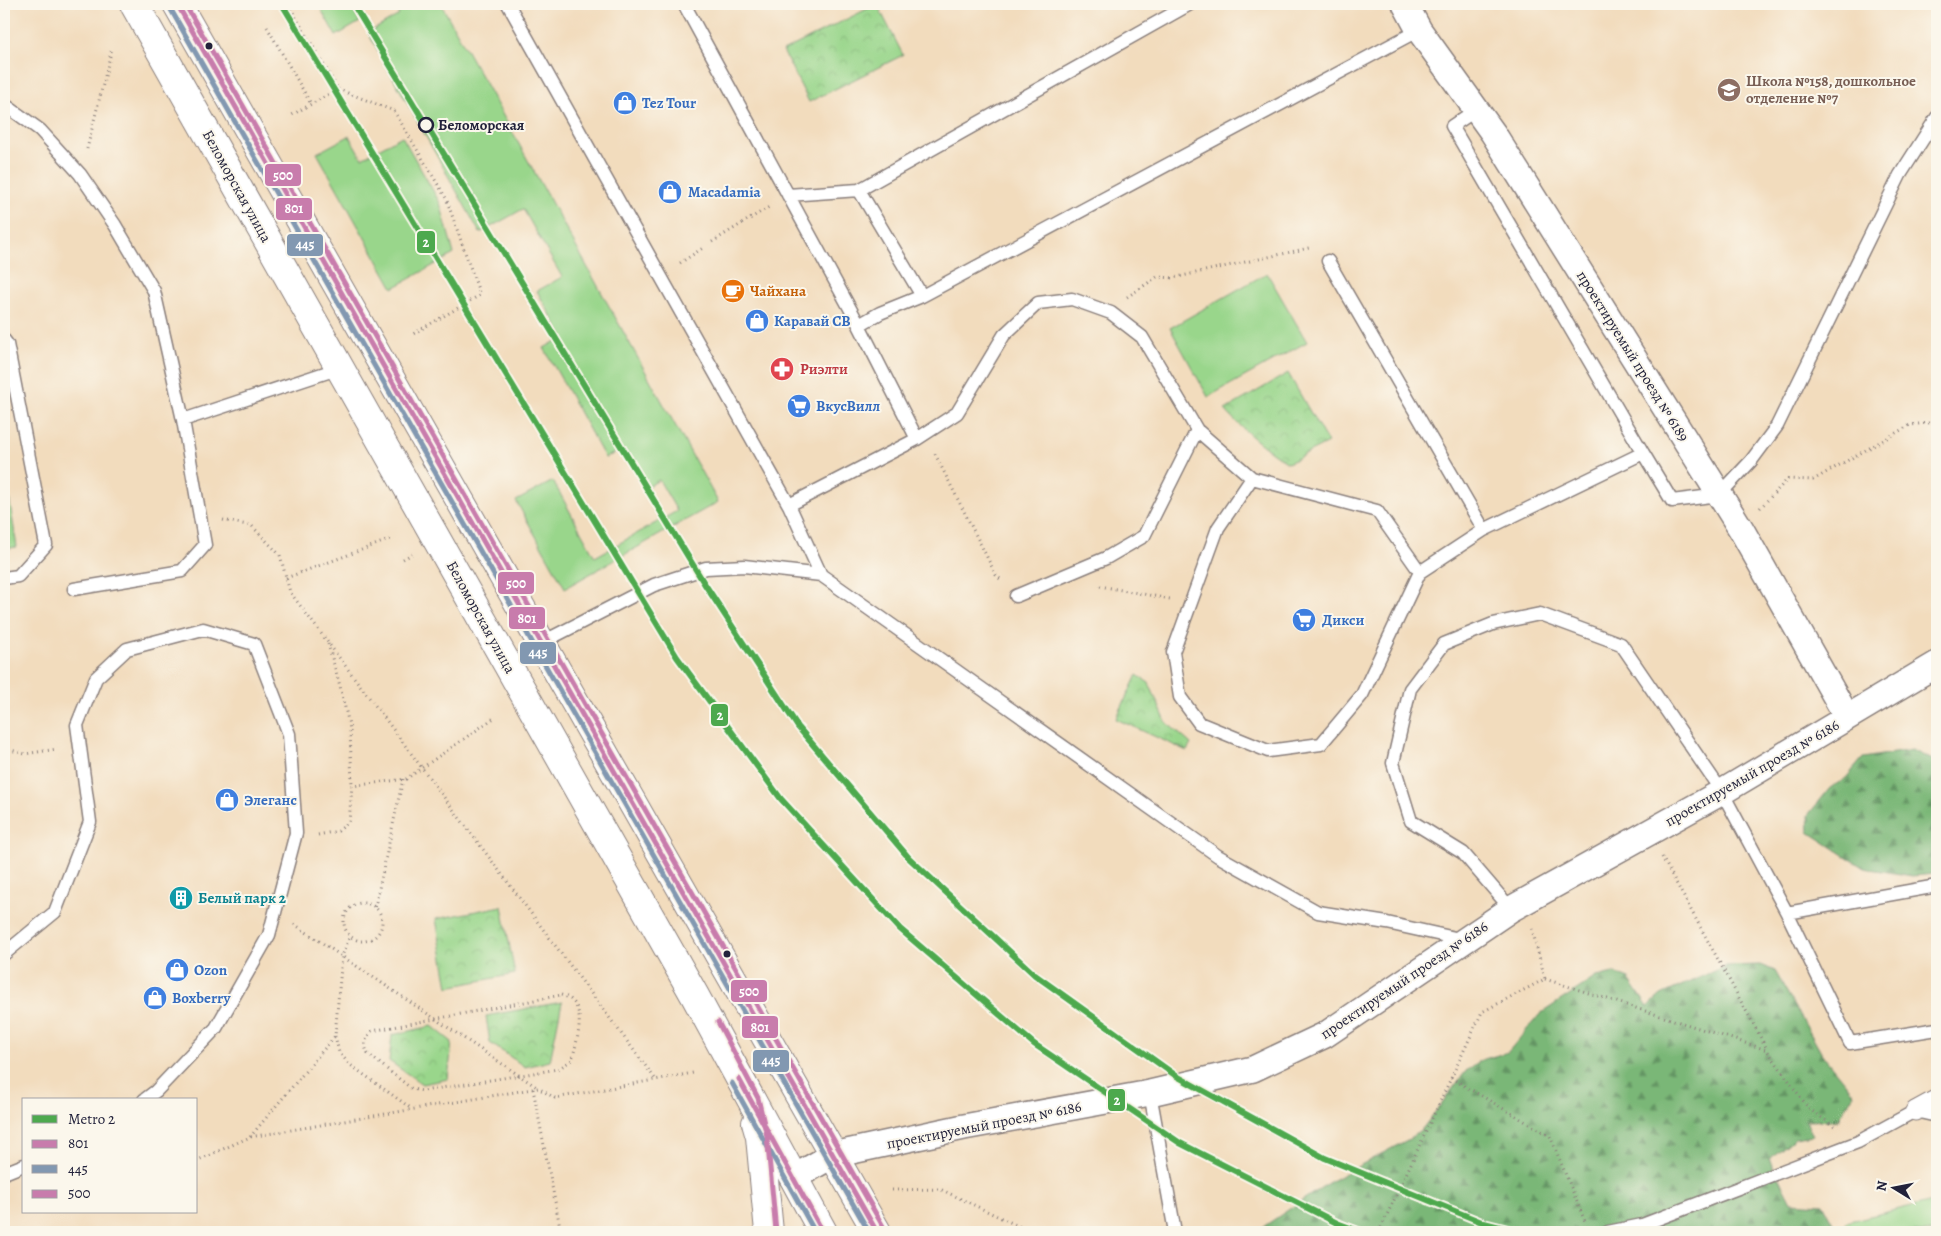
<svg xmlns="http://www.w3.org/2000/svg" width="1941" height="1236" viewBox="0 0 1941 1236" font-family="Alegreya,serif">
<defs>
<pattern id="forest-firs" width="22" height="20" patternUnits="userSpaceOnUse" patternTransform="scale(1.25)"><rect width="22" height="20" fill="#7ab777"/><path d="M5 1l3.5 6h-7zM16 11l3.5 6h-7z" fill="#649463"/></pattern>
<pattern id="park-crowns" width="20" height="18" patternUnits="userSpaceOnUse" patternTransform="scale(1.25)"><rect width="20" height="18" fill="#99d68b"/><path d="M2 6a3 3 0 1 1 6 0M12 15a3 3 0 1 1 6 0" fill="none" stroke="#84b779"/></pattern>
</defs>
<rect width="100%" height="100%" fill="#fbf7ec"/>
<filter id="ink" filterUnits="userSpaceOnUse"><feTurbulence type="fractalNoise" baseFrequency=".02" numOctaves="2"/><feDisplacementMap in="SourceGraphic" scale="10" xChannelSelector="R" yChannelSelector="G"/><feConvolveMatrix kernelMatrix="1 2 1 2 8 2 1 2 1" color-interpolation-filters="sRGB"/></filter>
<filter id="wash" filterUnits="userSpaceOnUse"><feTurbulence type="fractalNoise" baseFrequency=".0096" numOctaves="4" result="noise"/><feDisplacementMap in="SourceGraphic" scale="20" xChannelSelector="R" yChannelSelector="G"/><feGaussianBlur stdDeviation="1.12" result="paint"/><feColorMatrix in="noise" values="0 0 0 0 0 0 0 0 0 0 0 0 0 0 0 0 0 1.4 0 .05"/><feComposite in="paint" operator="in"/></filter>
<g filter="url(#wash)">
<rect width="100%" height="100%" fill="#f2dcbd"/>
<path fill="#99d68b" stroke="#5e7c63" d="M 318,4 L 349,4 L 360,22 L 336,36 Z
M 394,4 L 441,4 L 718,502 L 565,588 L 516,501 L 553,481 L 595,557 L 677,511 L 659,480 L 645,488 L 623,449 L 605,458 L 544,348 L 563,337 L 537,291 L 562,277 L 523,209 L 480,233 L 368,33 L 399,15 Z
M 349,136 L 362,158 L 402,136 L 440,203 L 454,254 L 393,288 L 317,153 Z
M 1267,273 L 1307,342 L 1208,397 L 1170,328 Z
M 1937,1200 L 1937,1232 L 1848,1232 L 1845,1222 Z"/>
<path fill="url(#forest-firs)" stroke="#4e6c59" d="M 1912,750 L 1937,762 L 1937,874 L 1912,876 L 1864,868 L 1809,832 L 1808,815 L 1830,788 L 1846,778 L 1863,758 Z
M 1760,965 L 1775,971 L 1823,1056 L 1854,1094 L 1838,1120 L 1805,1121 L 1813,1135 L 1795,1138 L 1769,1159 L 1791,1202 L 1823,1204 L 1838,1232 L 1253,1232 L 1260,1229 L 1331,1181 L 1409,1139 L 1423,1128 L 1466,1071 L 1481,1060 L 1508,1052 L 1540,1014 L 1596,977 L 1613,973 L 1629,979 L 1648,1007 L 1661,995 L 1725,966 Z"/>
<path fill="url(#park-crowns)" stroke="#5e7c63" d="M 877,4 L 903,55 L 809,102 L 783,51 Z
M 1288,373 L 1328,443 L 1288,463 C 1264,448 1244,431 1225,410 Z
M 9,497 L 17,547 L 4,549 L 4,498 Z
M 1137,675 L 1149,683 L 1166,722 L 1191,744 L 1187,751 L 1116,719 Z
M 502,906 L 515,974 L 448,987 L 436,919 Z
M 562,1002 L 550,1061 L 525,1067 L 490,1043 L 486,1016 Z
M 432,1026 L 452,1042 L 448,1079 L 422,1084 L 389,1061 L 392,1035 Z"/>
</g>
<g filter="url(#ink)">
<g fill="none" stroke-linecap="round" stroke-linejoin="round">
<g stroke="#8a7f7c" stroke-width="15">
<path id="service" d="M 508,4 L 789,505 L 917,439 L 859,325 L 684,4
M 1190,4 L 859,190 L 922,296 L 1419,30
M 4,104 L 40,130 L 80,174 L 115,225 L 154,291 L 183,420 L 205,545 L 182,571 L 74,589
M 1476,110 L 1452,126 L 1643,453
M 788,195 L 859,190
M 1328,261 L 1484,530 L 1643,453 L 1672,501 L 1719,495 L 1751,461 L 1777,426 L 1900,175 L 1937,117
M 859,325 L 880,313 L 922,296
M 4,340 L 7,344 L 46,545 L 18,576 L 4,578
M 183,420 L 340,368
M 1197,430 L 1252,478 L 1377,511 L 1420,572 L 1484,530
M 917,439 L 957,413 L 1004,335 L 1038,303 L 1072,299 L 1111,313 L 1142,337 L 1197,430 L 1144,536 L 1106,558 L 1016,596
M 1252,478 L 1218,528 L 1173,652 L 1180,697 L 1199,723 L 1268,751 L 1321,744 L 1362,695 L 1420,572
M 789,505 L 821,575 L 1218,856 L 1318,912 L 1387,923 L 1464,940
M 541,643 L 654,585 L 706,568 L 744,566 L 821,575
M 1511,909 L 1463,853 L 1411,821 L 1393,763 L 1410,689 L 1444,644 L 1493,624 L 1540,614 L 1621,644 L 1722,792 L 1787,913 L 1850,1043 L 1937,1029
M 1787,913 L 1937,886
M 4,954 L 55,912 L 90,822 L 77,725 L 96,678 L 127,649 L 203,629 L 254,644 L 289,734 L 296,833 L 269,935 L 216,1028 L 156,1091 L 144,1100
M 1150,1093 L 1175,1232
M 4,1173 L 24,1165
M 1608,1232 L 1642,1225 L 1858,1142 L 1915,1111 L 1937,1116"/>
</g>
<g stroke="#8a7f7c" stroke-width="21">
<path id="pedestrian" d="M 1915,1111 L 1937,1099"/>
</g>
<g stroke="#8a7f7c" stroke-width="28">
<path id="minor" d="M 1405,4 L 1419,30 L 1493,133 L 1741,529 L 1847,717
M 793,1178 L 833,1155 L 964,1127 L 1150,1093 L 1253,1069 L 1325,1035 L 1511,909 L 1722,792 L 1937,664"/>
</g>
<g stroke="#8a7f7c" stroke-width="30">
<path id="secondary" d="M 134,4 L 695,996 L 823,1232
M 177,4 L 877,1232
M 756,1123 L 760,1137 L 769,1232"/>
</g>
<path stroke="#8a7f7c" stroke-width="3" stroke-dasharray="1 4" stroke-linecap="butt" d="M 288,4 L 338,89 L 290,116
M 267,27 L 311,104
M 338,89 L 394,111 L 446,198 L 480,295 L 413,334
M 87,149 L 112,48
M 712,242 L 769,207
M 680,263 L 703,248
M 1127,297 L 1157,277 L 1173,278 L 1309,248
M 935,454 L 996,575 L 1002,581
M 1760,508 L 1788,479 L 1813,480 L 1910,425 L 1937,422
M 223,520 L 252,526 L 280,555 L 290,592 L 657,1081
M 403,559 L 412,554
M 286,578 L 391,539
M 1100,586 L 1170,599
M 328,644 L 340,686 L 350,729 L 352,786
M 4,748 L 25,754 L 57,749
M 318,835 L 338,831 L 349,822 L 352,786 L 406,779 L 494,718
M 1662,857 L 1767,1049
M344 922a19 19 0 1 1 38 0a19 19 0 1 1-38 0Z
M 375,907 L 403,779
M 294,924 L 538,1088
M 1545,979 L 1767,1050 L 1809,1109 L 1834,1126
M 561,995 C 590,1002 577,1040 572,1060 L 558,1069 L 423,1091 L 412,1089 L 368,1054 C 363,1044 365,1039 372,1031 Z
M 335,1036 L 339,1052 L 349,1064 L 412,1109
M 1451,1078 L 1550,1136 L 1586,1224
M 533,1089 L 561,1232
M 250,1137 L 335,1036 L 342,956 L 350,936
M 196,1161 L 250,1137 L 538,1088 L 555,1098 L 693,1073
M 892,1190 L 940,1189 L 1031,1232
M 1379,1232 L 1482,1012 L 1545,979 L 1532,929"/>
<use href="#service" stroke="#fff" stroke-width="12"/>
<use href="#pedestrian" stroke="#fff" stroke-width="19"/>
<use href="#minor" stroke="#fff" stroke-width="25"/>
<use href="#secondary" stroke="#fff" stroke-width="28"/>
<g stroke="#fbf7ec" stroke-width="9">
<path id="bus-1" d="M 177,4 L 877,1232
M 739,1079 L 823,1232"/>
</g>
<g stroke="#fbf7ec" stroke-width="9">
<path id="bus-2" d="M 170,8 L 869,1232
M 732,1083 L 815,1232"/>
</g>
<g stroke="#fbf7ec" stroke-width="9">
<path id="bus-3" d="M 185,4 L 884,1228
M 718,1022 L 758,1098 L 767,1136 L 776,1231"/>
</g>
<use href="#bus-1" stroke="#c87cac" stroke-width="5"/>
<use href="#bus-2" stroke="#8298b1" stroke-width="5"/>
<use href="#bus-3" stroke="#c87cac" stroke-width="5"/>
<g stroke="#fbf7ec" stroke-width="10">
<path id="metro-1" d="M 282,4 L 677,657 L 781,799 L 900,929 L 1034,1044 L 1180,1143 L 1337,1223 L 1361,1232
M 353,4 L 704,583 L 798,727 L 909,858 L 1035,975 L 1175,1075 L 1325,1158 L 1484,1223 L 1520,1232"/>
</g>
<use href="#metro-1" stroke="#4da94e" stroke-width="6"/>
</g>
</g>
<defs>
<g id="school-disc" transform="scale(1.25)"><circle r="9.5" fill="#8d6e63" stroke="#fbf7ec"/><path d="M0-5L7-2L0 1L-7-2ZM-4 1L0 2.5L4 1V4Q0 6-4 4Z" fill="#fff"/></g>
<g id="shop-disc" transform="scale(1.25)"><circle r="9.5" fill="#3f7fe0" stroke="#fbf7ec"/><path d="M-5-2.5h2.3a2.7 3.5 0 0 1 5.4 0H5L5.5 6h-11ZM-1.5-2.5h3a1.5 2.3 0 0 0-3 0Z" fill="#fff"/></g>
<g id="cafe-disc" transform="scale(1.25)"><circle r="9.5" fill="#e8710a" stroke="#fbf7ec"/><path d="M-5.5-4.5H6V0H3Q3 3.5 0 3.5H-2.5Q-5.5 3.5-5.5 0ZM3-3.2v2h1.7v-2ZM-6 4.5H4V6H-6Z" fill="#fff"/></g>
<g id="pharmacy-disc" transform="scale(1.25)"><circle r="9.5" fill="#e0444e" stroke="#fbf7ec"/><path d="M-2-6h4v4h4v4h-4v4h-4v-4h-4v-4h4Z" fill="#fff"/></g>
<g id="supermarket-disc" transform="scale(1.25)"><circle r="9.5" fill="#3f7fe0" stroke="#fbf7ec"/><path d="M-6-5.5h2.5l.6 2H6L4.5 2H-2.5L-4.4-4H-6ZM-1.5 3.2a1.3 1.3 0 1 0 .1 0ZM3 3.2a1.3 1.3 0 1 0 .1 0Z" fill="#fff"/></g>
<g id="building-disc" transform="scale(1.25)"><circle r="9.5" fill="#0f9aa8" stroke="#fbf7ec"/><path d="M-4-6H4V6H1V3H-1V6H-4ZM-2.5-4.3h1.7v1.8h-1.7ZM.8-4.3h1.7v1.8H.8ZM-2.5-1h1.7V.8h-1.7ZM.8-1h1.7V.8H.8Z" fill="#fff"/></g>
</defs>
<g fill-rule="evenodd">
<use href="#school-disc" x="1729" y="90"/>
<use href="#shop-disc" x="625" y="103"/>
<use href="#shop-disc" x="670" y="192"/>
<use href="#cafe-disc" x="733" y="291"/>
<use href="#shop-disc" x="757" y="321"/>
<use href="#pharmacy-disc" x="782" y="369"/>
<use href="#supermarket-disc" x="799" y="406"/>
<use href="#supermarket-disc" x="1304" y="620"/>
<use href="#shop-disc" x="227" y="800"/>
<use href="#building-disc" x="181" y="898"/>
<use href="#shop-disc" x="177" y="970"/>
<use href="#shop-disc" x="155" y="998"/>
</g>
<g fill="#22223b" stroke="#fbf7ec" stroke-width="2">
<circle cx="209" cy="46" r="4.5"/>
<circle cx="727" cy="954" r="4.5"/>
</g>
<circle fill="#fbf7ec" stroke="#22223b" stroke-width="2.5" cx="426" cy="125" r="7"/>
<g text-anchor="middle" dominant-baseline="central" stroke-width="4" stroke-linejoin="round" paint-order="stroke">
<g font-size="15" font-weight="bold" fill="#785e54" stroke="#fbf7ec" text-anchor="start">
<text x="1746" y="81">Школа №158, дошкольное<tspan x="1746" dy="17">отделение №7</tspan></text>
</g>
<g font-size="15" font-weight="bold" fill="#366cbe" stroke="#fbf7ec" text-anchor="start">
<text x="642" y="103">Tez Tour</text>
<text x="688" y="192">Macadamia</text>
<text x="774" y="321">Каравай СВ</text>
<text x="816" y="406">ВкусВилл</text>
<text x="1322" y="620">Дикси</text>
<text x="244" y="800">Элеганс</text>
<text x="194" y="970">Ozon</text>
<text x="172" y="998">Boxberry</text>
</g>
<g font-size="15" font-weight="bold" fill="#22223b" stroke="#fbf7ec" text-anchor="start">
<text x="438" y="125">Беломорская</text>
</g>
<g font-size="15" fill="#22223b" stroke="#fbf7ec">
<text transform="translate(237 186) rotate(61)">Беломорская улица</text>
<text transform="translate(1633 356) rotate(58)">проектируемый проезд № 6189</text>
<text transform="translate(481 617) rotate(61)">Беломорская улица</text>
<text transform="translate(1752 773) rotate(-30)">проектируемый проезд № 6186</text>
<text transform="translate(1404 980) rotate(-34)">проектируемый проезд № 6186</text>
<text transform="translate(984 1125) rotate(-11)">проектируемый проезд № 6186</text>
</g>
<g font-size="15" font-weight="bold" fill="#c56008" stroke="#fbf7ec" text-anchor="start">
<text x="750" y="291">Чайхана</text>
</g>
<g font-size="15" font-weight="bold" fill="#be3a42" stroke="#fbf7ec" text-anchor="start">
<text x="800" y="369">Риэлти</text>
</g>
<g font-size="15" font-weight="bold" fill="#0d838f" stroke="#fbf7ec" text-anchor="start">
<text x="198" y="898">Белый парк 2</text>
</g>
</g>
<g stroke="#fbf7ec" stroke-width="2">
<rect x="264" y="163" width="38" height="24" rx="5" fill="#c87cac"/>
<rect x="275" y="197" width="38" height="24" rx="5" fill="#c87cac"/>
<rect x="416" y="230" width="20" height="24" rx="5" fill="#4da94e"/>
<rect x="286" y="233" width="38" height="24" rx="5" fill="#8298b1"/>
<rect x="497" y="571" width="38" height="24" rx="5" fill="#c87cac"/>
<rect x="508" y="606" width="38" height="24" rx="5" fill="#c87cac"/>
<rect x="519" y="641" width="38" height="24" rx="5" fill="#8298b1"/>
<rect x="710" y="703" width="19" height="24" rx="5" fill="#4da94e"/>
<rect x="730" y="979" width="38" height="24" rx="5" fill="#c87cac"/>
<rect x="741" y="1015" width="38" height="24" rx="5" fill="#c87cac"/>
<rect x="752" y="1049" width="38" height="24" rx="5" fill="#8298b1"/>
<rect x="1107" y="1088" width="19" height="24" rx="5" fill="#4da94e"/>
</g>
<g font-size="14" text-anchor="middle" font-weight="bold" fill="#fff">
<text x="283" y="180">500</text>
<text x="294" y="213">801</text>
<text x="426" y="247">2</text>
<text x="305" y="249">445</text>
<text x="516" y="588">500</text>
<text x="527" y="623">801</text>
<text x="538" y="657">445</text>
<text x="720" y="720">2</text>
<text x="749" y="996">500</text>
<text x="760" y="1032">801</text>
<text x="771" y="1065">445</text>
<text x="1117" y="1105">2</text>
</g>
<rect width="1941" height="1236" fill="none" stroke="#fbf7ec" stroke-width="20"/>
<rect x="22" y="1098" width="175" height="115" fill="#fbf7ec" stroke="#a4a2a5"/>
<rect x="32" y="1115" width="25" height="8" fill="#4da94e" stroke="#a4a2a5"/>
<text x="68" y="1124" font-size="15" fill="#22223b">Metro 2</text>
<rect x="32" y="1140" width="25" height="8" fill="#c87cac" stroke="#a4a2a5"/>
<text x="68" y="1148" font-size="15" fill="#22223b">801</text>
<rect x="32" y="1165" width="25" height="8" fill="#8298b1" stroke="#a4a2a5"/>
<text x="68" y="1174" font-size="15" fill="#22223b">445</text>
<rect x="32" y="1190" width="25" height="8" fill="#c87cac" stroke="#a4a2a5"/>
<text x="68" y="1198" font-size="15" fill="#22223b">500</text>
<g transform="translate(1894 1188) rotate(280)" stroke="#fbf7ec" stroke-width="4" paint-order="stroke">
<path d="M0-4L9 19L0 12L-9 19Z" fill="#22223b"/>
<text y="-8" font-size="14" font-weight="bold" text-anchor="middle" fill="#22223b">N</text>
</g>
</svg>
